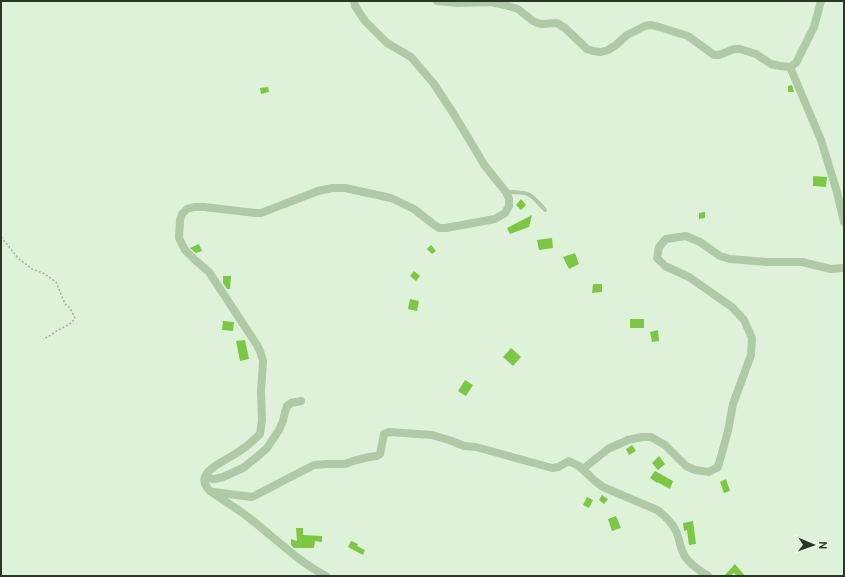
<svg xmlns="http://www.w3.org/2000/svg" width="845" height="577" viewBox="0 0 845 577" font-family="Cabin,sans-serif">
<rect width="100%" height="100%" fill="#def2da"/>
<path fill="#7cc743" d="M 792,85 L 794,92 L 788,92 L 788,86 Z
M 268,87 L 269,92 L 261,94 L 260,88 Z
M 813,176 L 827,177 L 826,187 L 813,186 Z
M 521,199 L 526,205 L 521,210 L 516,205 Z
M 705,212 L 705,218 L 699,219 L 699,213 Z
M 532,215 L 529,227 L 510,234 L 507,228 Z
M 552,238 L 553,248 L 539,250 L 537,240 Z
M 199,244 L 202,251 L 196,253 L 190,248 Z
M 431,245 L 436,251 L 432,254 L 427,249 Z
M 575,253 L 579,264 L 569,269 L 563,257 Z
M 414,271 L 420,276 L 416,281 L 410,276 Z
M 223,276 L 231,276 L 230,289 L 227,289 L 223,283 Z
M 593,284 L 602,284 L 602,292 L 592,293 Z
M 410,299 L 419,301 L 417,311 L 408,309 Z
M 630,319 L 644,319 L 644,328 L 630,328 Z
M 223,321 L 234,322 L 233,331 L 222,330 Z
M 658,330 L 659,341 L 652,342 L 650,332 Z
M 245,340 L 249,359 L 240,361 L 236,341 Z
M 511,348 L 521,357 L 513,366 L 503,357 Z
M 465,380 L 473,385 L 466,396 L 458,391 Z
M 632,445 L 636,451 L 629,455 L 626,449 Z
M 659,456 L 665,464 L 658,470 L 652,463 Z
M 655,471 L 673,481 L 670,489 L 657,482 L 657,483 L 650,478 Z
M 726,479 L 730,491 L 724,493 L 720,482 Z
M 602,495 L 608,499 L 604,504 L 599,500 Z
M 587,497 L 593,500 L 589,508 L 583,505 Z
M 616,516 L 621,528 L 612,531 L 608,519 Z
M 693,521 L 696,544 L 689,545 L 687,530 L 684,531 L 683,523 Z
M 296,528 L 303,528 L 303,535 L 322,536 L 322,542 L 315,541 L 314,548 L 294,548 L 291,545 L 291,539 L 297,541 Z
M 351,541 L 358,544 L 357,546 L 365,550 L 363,555 L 348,547 Z
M 735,564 L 745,576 L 737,576 L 734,573 L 730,576 L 724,576 Z"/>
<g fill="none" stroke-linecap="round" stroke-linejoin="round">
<path stroke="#99b690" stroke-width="1.5" stroke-dasharray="2 2" stroke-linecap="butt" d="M 1,237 L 18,258 L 32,269 L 45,274 L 56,282 L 65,304 L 70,308 L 75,318 C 71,326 62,327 55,332 C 51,335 48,337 43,339"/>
<path stroke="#aecaa6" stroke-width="4" d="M 507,192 C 530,192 530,193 545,210"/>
<path stroke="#aecaa6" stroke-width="8" d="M 437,1 L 457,3 L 490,2 L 505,5 L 518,9 L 533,21 L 537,23 L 542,24 L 557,23 L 565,28 L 587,49 L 593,51 L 601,52 L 608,50 L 616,45 L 627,35 L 645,26 L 650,25 L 656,26 L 688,36 L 714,55 L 719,55 L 734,49 L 740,49 L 756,54 L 771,64 L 780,66 L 790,67 L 796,63 L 814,27 L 821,1
M 790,67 L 821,140 L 837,192 L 844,222
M 583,469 L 608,449 L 628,440 L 642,437 L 651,437 L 665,445 L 686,466 L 695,470 L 709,472 L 718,467 L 728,431 L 733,404 L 751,355 L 752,338 L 744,320 L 732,307 L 689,277 L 665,266 L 657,258 L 659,247 L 666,239 L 686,236 L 700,242 L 720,256 L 730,259 L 767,262 L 802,262 L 831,269 L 844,268
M 205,478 L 215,479 L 223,477 L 243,468 L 257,457 L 267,448 L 279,430 L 283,421 L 285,412 L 287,406 L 291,403 L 301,401
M 213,492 L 252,497 L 314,465 L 327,464 L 345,464 L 353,461 L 369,457 L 377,456 L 380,454 L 384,434 L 389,432 L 432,435 L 452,441 L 464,446 L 476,447 L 487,450 L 552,468 L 558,467 L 569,461 L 579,466 L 594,480 L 603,487 L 657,510 C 664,515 672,523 676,531 C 680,540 680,550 686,558 C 691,565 700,571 708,576
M 326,576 C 297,561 274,537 248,517 C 236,508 223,500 210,491 C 192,473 223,462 235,454 C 244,449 253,441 260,434 L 262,421 L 261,391 L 263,361 L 260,351 L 257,345 L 209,272 L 195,260 L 185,250 L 179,238 L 180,220 L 182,214 L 187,209 L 194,207 L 204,207 L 255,213 L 261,213 L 318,191 L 332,188 L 345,188 L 391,198 L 414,209 L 433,224 L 439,228 L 446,228 L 495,219 L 505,213 L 509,206 L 509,199 L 506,192 L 485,166 L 455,116 L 434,84 L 411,57 L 387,43 L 365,21 L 355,6 L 354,1"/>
</g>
<rect width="845" height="577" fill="none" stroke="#2c3627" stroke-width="4"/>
<g transform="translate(813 545) rotate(92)" stroke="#e9f9e7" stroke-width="3" paint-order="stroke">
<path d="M0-3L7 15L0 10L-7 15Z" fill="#2c3627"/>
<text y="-6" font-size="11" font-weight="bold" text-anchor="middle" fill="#2c3627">N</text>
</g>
</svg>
